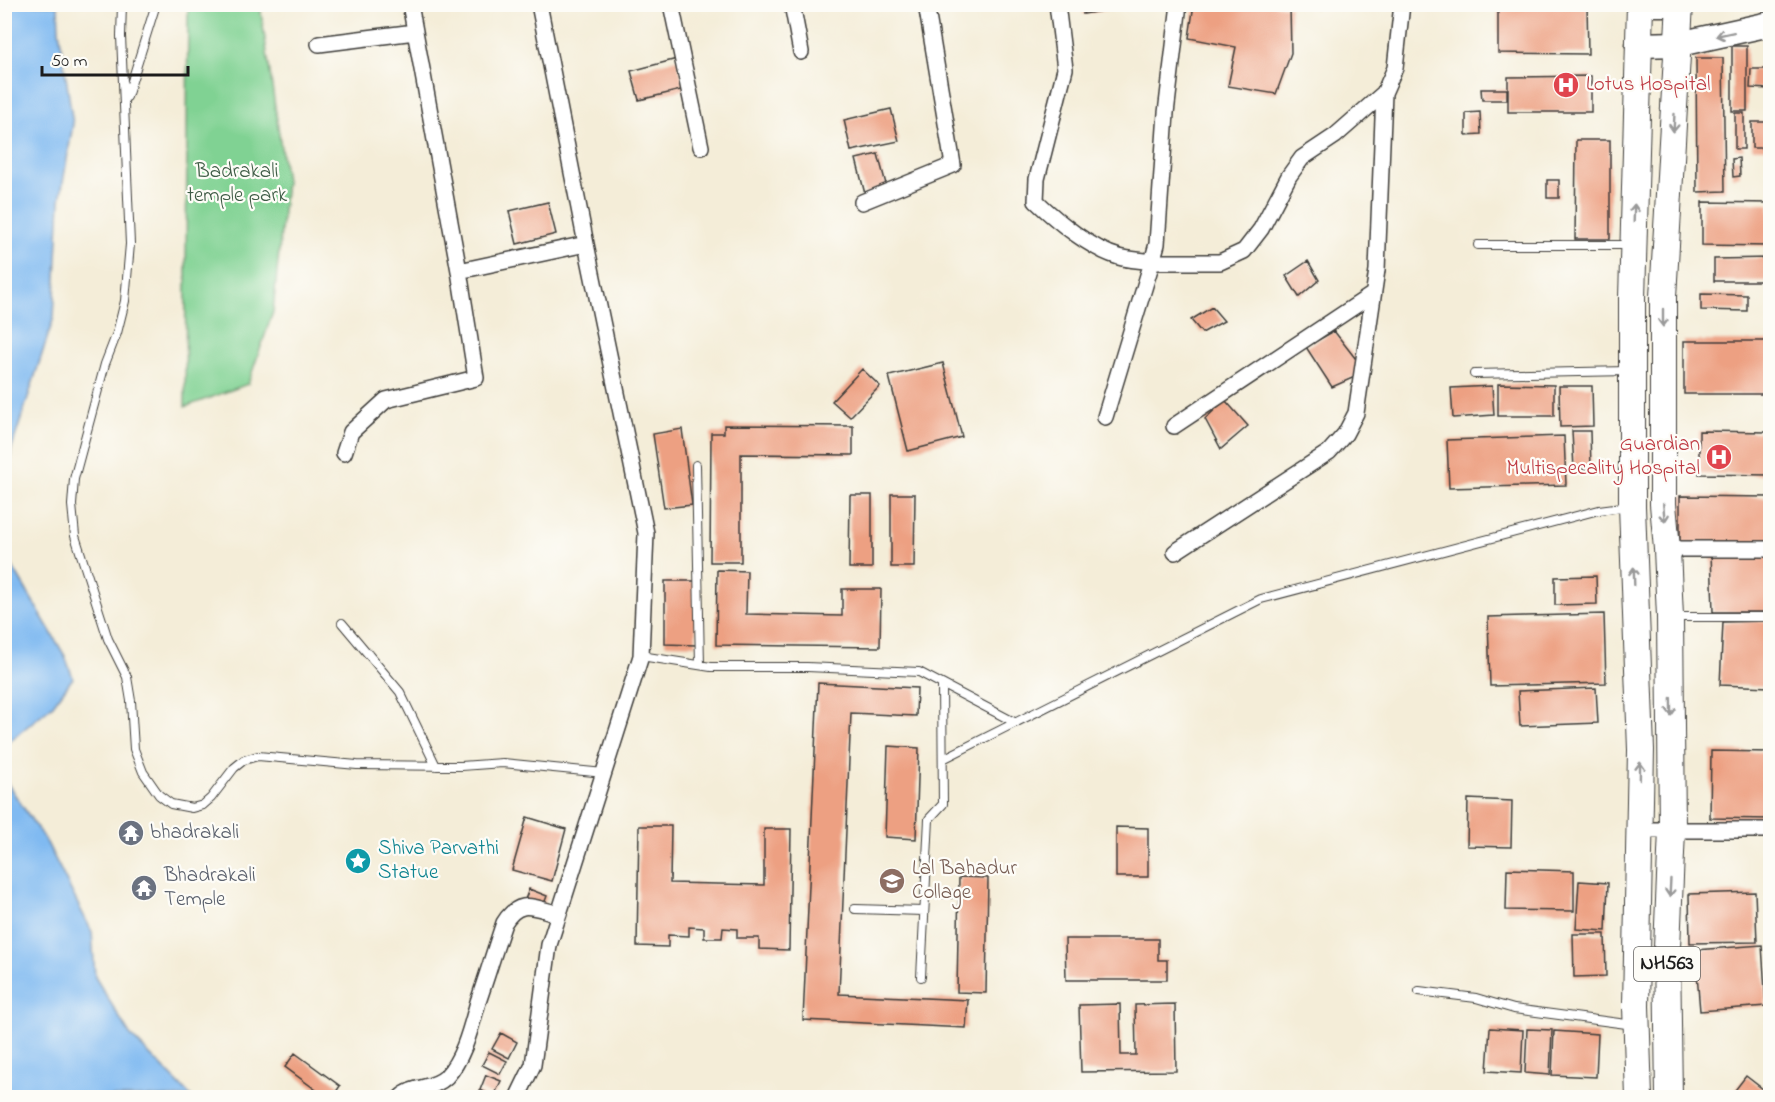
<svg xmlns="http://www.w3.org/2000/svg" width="1775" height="1102" viewBox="0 0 1775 1102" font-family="'Indie Flower',sans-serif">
<rect width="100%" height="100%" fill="#fdfcf7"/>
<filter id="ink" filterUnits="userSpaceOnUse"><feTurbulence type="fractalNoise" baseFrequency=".0167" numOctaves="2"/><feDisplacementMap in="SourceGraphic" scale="12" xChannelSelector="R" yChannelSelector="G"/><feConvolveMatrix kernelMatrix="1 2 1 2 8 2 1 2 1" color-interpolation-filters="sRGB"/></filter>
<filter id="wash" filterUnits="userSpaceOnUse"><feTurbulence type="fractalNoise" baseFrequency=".008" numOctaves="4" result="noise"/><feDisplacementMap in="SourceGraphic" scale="24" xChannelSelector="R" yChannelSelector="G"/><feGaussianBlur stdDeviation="1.35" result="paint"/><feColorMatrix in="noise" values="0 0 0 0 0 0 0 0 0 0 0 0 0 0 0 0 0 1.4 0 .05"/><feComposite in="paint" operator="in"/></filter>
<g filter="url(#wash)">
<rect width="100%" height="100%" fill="#f4edd8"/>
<path fill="#80d293" stroke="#4e7758" stroke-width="1.5" d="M 188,5 L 260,5 L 286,181 L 273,312 L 248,384 L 185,407 Z"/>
<path fill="#80baf1" stroke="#4e6b86" stroke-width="1.5" d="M 5,4 L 58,5 L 59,30 L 73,124 L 60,200 L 54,317 L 11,450 L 5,547 Z
M 4,552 L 65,656 L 73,678 L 53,705 L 5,745 Z
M 5,780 L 47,843 L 92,932 L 95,977 L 130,1035 L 192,1097 L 5,1097 Z"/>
<g id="blocks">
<path fill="#eda082" d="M 1194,4 L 1270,4 L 1290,7 L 1291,53 L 1276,94 L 1228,86 L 1236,47 L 1189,38 Z
M 1313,4 L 1329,4 L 1329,5 L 1314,9 Z
M 1083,5 L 1131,5 L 1132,6 L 1083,14 Z
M 1498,5 L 1587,5 L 1588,54 L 1498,53 Z
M 1732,46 L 1747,46 L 1747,111 L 1732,111 Z
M 1696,58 L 1723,58 L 1725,191 L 1697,192 Z
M 677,59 L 685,89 L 639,100 L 631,71 Z
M 1751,69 L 1770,69 L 1770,89 L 1750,88 Z
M 1591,76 L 1591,112 L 1508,112 L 1508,77 Z
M 1481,89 L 1507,89 L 1507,100 L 1482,100 Z
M 891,109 L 899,141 L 851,151 L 844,120 Z
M 1480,112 L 1481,134 L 1466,135 L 1466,113 Z
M 1735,113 L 1744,113 L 1744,149 L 1735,149 Z
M 1752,122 L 1770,122 L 1770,148 L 1752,148 Z
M 1576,140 L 1610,140 L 1610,239 L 1575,239 Z
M 878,154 L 887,188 L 865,194 L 856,159 Z
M 1739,158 L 1740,176 L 1733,177 L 1732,159 Z
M 1547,180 L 1559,180 L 1559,198 L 1547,198 Z
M 548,202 L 556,234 L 517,244 L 509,211 Z
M 1702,202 L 1770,203 L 1770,246 L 1702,245 Z
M 1770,258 L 1770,281 L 1714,281 L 1714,259 Z
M 1308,261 L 1319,280 L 1299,297 L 1286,276 Z
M 1701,294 L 1747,295 L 1747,311 L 1701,310 Z
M 1212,307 L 1224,321 L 1202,333 L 1191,320 Z
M 1334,331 L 1366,372 L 1332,387 L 1306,347 Z
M 1684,341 L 1770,341 L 1770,394 L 1684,394 Z
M 943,363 L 962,437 L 908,451 L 889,376 Z
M 862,369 L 880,386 L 850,417 L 832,401 Z
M 1498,384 L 1554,385 L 1554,416 L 1498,416 Z
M 1492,386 L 1494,415 L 1453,418 L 1451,388 Z
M 1559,386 L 1592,386 L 1593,426 L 1560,427 Z
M 1225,400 L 1248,426 L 1221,449 L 1205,419 Z
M 724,425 L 853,426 L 853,455 L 741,454 L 741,562 L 710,562 L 711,433 L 724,433 Z
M 682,429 L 692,505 L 664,508 L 653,434 Z
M 1572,431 L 1590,431 L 1591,469 L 1574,469 Z
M 1699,431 L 1770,432 L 1770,475 L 1699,474 Z
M 1564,436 L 1566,485 L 1449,488 L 1447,440 Z
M 891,494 L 915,494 L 914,567 L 891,567 Z
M 850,495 L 872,495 L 872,568 L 849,568 Z
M 1680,496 L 1770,497 L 1770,545 L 1680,544 Z
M 1711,552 L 1770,552 L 1770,612 L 1713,612 Z
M 717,570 L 747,571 L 746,614 L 842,616 L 842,589 L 881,589 L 880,647 L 716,645 Z
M 1596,576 L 1597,604 L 1555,605 L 1555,577 Z
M 665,581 L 696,581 L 696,645 L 665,644 Z
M 1604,614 L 1606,683 L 1490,686 L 1488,617 Z
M 1770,621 L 1770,687 L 1720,685 L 1723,622 Z
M 818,683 L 917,688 L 916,716 L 851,713 L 839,994 L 968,1000 L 966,1028 L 803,1020 Z
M 1596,688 L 1598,723 L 1520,726 L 1518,691 Z
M 888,746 L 919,748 L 916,839 L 885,837 Z
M 1711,751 L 1770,752 L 1770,819 L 1710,818 Z
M 1468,799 L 1512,801 L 1511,847 L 1467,846 Z
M 527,817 L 566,829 L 552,881 L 512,870 Z
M 639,826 L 671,826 L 670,883 L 764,885 L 764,829 L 791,829 L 789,950 L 759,949 L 759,938 L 737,938 L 737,929 L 723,928 L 722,938 L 704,938 L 704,928 L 689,927 L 689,936 L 668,935 L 668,947 L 637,946 Z
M 1116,827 L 1148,828 L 1148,877 L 1116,877 Z
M 1507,869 L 1574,871 L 1574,911 L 1506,910 Z
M 959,877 L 988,878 L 986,993 L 957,992 Z
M 1579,881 L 1608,883 L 1606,931 L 1576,929 Z
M 529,889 L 547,896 L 542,909 L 524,902 Z
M 1755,892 L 1757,942 L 1690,943 L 1689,894 Z
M 1573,934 L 1605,934 L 1606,976 L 1574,977 Z
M 1065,939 L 1158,939 L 1158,960 L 1167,960 L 1167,980 L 1066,980 Z
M 1762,945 L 1766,1006 L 1700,1011 L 1695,950 Z
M 1120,1004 L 1121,1055 L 1136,1055 L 1135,1005 L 1175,1004 L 1176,1071 L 1081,1072 L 1079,1005 Z
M 1490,1028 L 1523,1030 L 1521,1073 L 1487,1071 Z
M 1527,1029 L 1552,1030 L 1550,1075 L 1525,1073 Z
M 1554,1031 L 1598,1034 L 1596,1077 L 1552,1075 Z
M 501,1033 L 517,1042 L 509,1058 L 492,1049 Z
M 489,1052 L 507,1061 L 500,1074 L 482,1065 Z
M 295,1053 L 340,1086 L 332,1098 L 327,1098 L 285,1067 Z
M 486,1075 L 501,1081 L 494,1096 L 480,1090 Z
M 1746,1076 L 1764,1090 L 1758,1098 L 1729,1098 Z
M 476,1092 L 487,1098 L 473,1098 Z"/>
</g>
</g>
<g filter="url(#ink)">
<use href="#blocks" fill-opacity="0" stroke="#3c3b38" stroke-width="1.5"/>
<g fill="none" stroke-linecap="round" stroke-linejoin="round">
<g stroke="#3c3b38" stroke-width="10">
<path id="service" d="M 122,4 L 121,36 L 130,244 L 125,301 L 117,333 L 105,364 L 74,479 L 72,505 L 75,536 L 108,639 L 127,677 L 131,701 L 134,749 L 143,772 L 159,795 L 171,804 L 192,808 L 203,805 L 211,798 L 234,768 L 244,760 L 258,756 L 357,765 L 461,766 L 503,763 L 604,773
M 127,97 L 156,4
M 1478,245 L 1630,245
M 1474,374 L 1629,371
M 696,465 L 700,665
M 1675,617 L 1770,617
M 342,623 L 400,692 L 436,766
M 641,656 L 711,667 L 807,667 L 919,672 L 1016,723
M 943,759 L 1261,599 L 1599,510 L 1630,506
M 925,893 L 950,894
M 855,909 L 924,911
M 921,977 L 929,819 L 943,804 L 942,685
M 1419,991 L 1476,998 L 1514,1009 L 1634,1025"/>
</g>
<g stroke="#3c3b38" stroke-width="18">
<path id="minor" d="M 671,4 L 701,147
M 792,4 L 801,52
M 1057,4 L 1065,69 L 1037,179 L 1036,201 C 1057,221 1091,249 1119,257 C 1129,260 1141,260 1152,262 L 1105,417
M 1179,4 L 1166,113 L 1157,244 L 1152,262 L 1220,262 L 1244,251 L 1261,229 L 1289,176 L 1302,158 L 1335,136 L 1384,93
M 319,44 L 415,32
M 862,202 L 953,165 L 926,4
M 459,271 L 586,244
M 1174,426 L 1373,294
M 344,453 L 351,432 L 386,400 L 476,378 L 459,271 L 410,4
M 1667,549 L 1770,549
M 1175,552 L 1329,452 L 1345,434 L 1356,413 L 1377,270 L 1384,93 L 1395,68 L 1402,4
M 1640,830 L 1770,830
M 400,1098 C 413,1085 433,1090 446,1077 C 464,1058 471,1027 478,1002 C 487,976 495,949 504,923 C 520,897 534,908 559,914
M 517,1098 L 533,1065 L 549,945 L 641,656 L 646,533 L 586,244 L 539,4"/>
</g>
<g stroke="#3c3b38" stroke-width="27">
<path id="primary" d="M 1642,4 L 1666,4
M 1638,45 L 1679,44 L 1770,24"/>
</g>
<g stroke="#3c3b38" stroke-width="28">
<path id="trunk" d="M 1639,1098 L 1636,1006 L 1641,750 L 1632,506 L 1632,299 L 1640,4
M 1669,1098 L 1667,948 L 1672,830 L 1670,617 L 1667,549 L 1663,504 L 1663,297 L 1680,4"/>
</g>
<use href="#service" stroke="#fff" stroke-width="8"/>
<use href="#minor" stroke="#fff" stroke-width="15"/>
<use href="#primary" stroke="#fff" stroke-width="24"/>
<use href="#trunk" stroke="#fff" stroke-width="26"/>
</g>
<defs><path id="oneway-shaft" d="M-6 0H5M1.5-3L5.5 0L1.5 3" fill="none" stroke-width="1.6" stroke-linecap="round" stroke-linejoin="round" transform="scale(1.5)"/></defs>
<g stroke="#999">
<use href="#oneway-shaft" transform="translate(1725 34) rotate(168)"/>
<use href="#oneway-shaft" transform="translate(1674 123) rotate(93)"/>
<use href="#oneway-shaft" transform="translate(1634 213) rotate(-88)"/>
<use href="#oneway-shaft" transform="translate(1663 318) rotate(90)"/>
<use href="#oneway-shaft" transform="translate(1664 513) rotate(85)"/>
<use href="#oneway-shaft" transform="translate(1634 576) rotate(-92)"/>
<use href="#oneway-shaft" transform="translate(1671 707) rotate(89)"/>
<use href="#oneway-shaft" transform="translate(1640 771) rotate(-89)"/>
<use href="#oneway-shaft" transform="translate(1670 888) rotate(93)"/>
</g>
</g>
<defs>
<g id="hospital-disc" transform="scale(1.35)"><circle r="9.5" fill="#e0444e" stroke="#fdfcf7"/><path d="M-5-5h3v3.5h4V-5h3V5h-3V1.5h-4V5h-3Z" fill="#fff"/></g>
<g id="temple-disc" transform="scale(1.35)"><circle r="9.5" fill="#6b7280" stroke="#fdfcf7"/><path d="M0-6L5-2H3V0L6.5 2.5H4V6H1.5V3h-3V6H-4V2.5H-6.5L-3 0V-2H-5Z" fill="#fff"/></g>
<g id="sight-disc" transform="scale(1.35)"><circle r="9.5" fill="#0f9aa8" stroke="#fdfcf7"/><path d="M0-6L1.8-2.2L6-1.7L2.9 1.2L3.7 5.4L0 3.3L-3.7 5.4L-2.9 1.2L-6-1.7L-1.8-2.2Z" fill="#fff"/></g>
<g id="university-disc" transform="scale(1.35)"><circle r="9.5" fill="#8d6e63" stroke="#fdfcf7"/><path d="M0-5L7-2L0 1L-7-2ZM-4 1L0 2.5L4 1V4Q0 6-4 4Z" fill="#fff"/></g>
</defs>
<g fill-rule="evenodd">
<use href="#hospital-disc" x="1566" y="85"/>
<use href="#hospital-disc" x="1719" y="457"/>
<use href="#temple-disc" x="131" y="833"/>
<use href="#sight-disc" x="358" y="861"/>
<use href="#university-disc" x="892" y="881"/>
<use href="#temple-disc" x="144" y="888"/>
</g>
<g text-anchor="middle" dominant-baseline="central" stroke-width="4.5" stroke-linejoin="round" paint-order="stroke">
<rect fill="#fdfcf7" stroke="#605f5e" stroke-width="1.5" x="1634" y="947" width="66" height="34" rx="4.5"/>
<g font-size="20" font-weight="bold" fill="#1c1c1c">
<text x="1667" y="964">NH563</text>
</g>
<g font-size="21" fill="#be3a42" stroke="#fdfcf7" text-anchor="start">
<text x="1586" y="85">Lotus Hospital</text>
<text x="1700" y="445" text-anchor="end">Guardian<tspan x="1700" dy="24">Multispecality Hospital</tspan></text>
</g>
<g font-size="21" fill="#3f5c46" stroke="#fdfcf7">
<text x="237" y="172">Badrakali<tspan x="237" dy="24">temple park</tspan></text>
</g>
<g font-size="21" fill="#5b616d" stroke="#fdfcf7" text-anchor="start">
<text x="150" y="833">bhadrakali</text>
<text x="164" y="876">Bhadrakali<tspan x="164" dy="24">Temple</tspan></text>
</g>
<g font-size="21" fill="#0d838f" stroke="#fdfcf7" text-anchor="start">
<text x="378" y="849">Shiva Parvathi<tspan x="378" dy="24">Statue</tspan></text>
</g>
<g font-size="21" fill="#785e54" stroke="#fdfcf7" text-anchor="start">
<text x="912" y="869">Lal Bahadur<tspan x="912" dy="24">Collage</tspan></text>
</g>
</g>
<rect width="1775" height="1102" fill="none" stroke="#fdfcf7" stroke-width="24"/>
<path d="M42 66v9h146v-9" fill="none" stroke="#1c1c1c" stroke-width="3"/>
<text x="51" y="66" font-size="18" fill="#1c1c1c" stroke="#fdfcf7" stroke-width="4.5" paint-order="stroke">50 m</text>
</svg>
